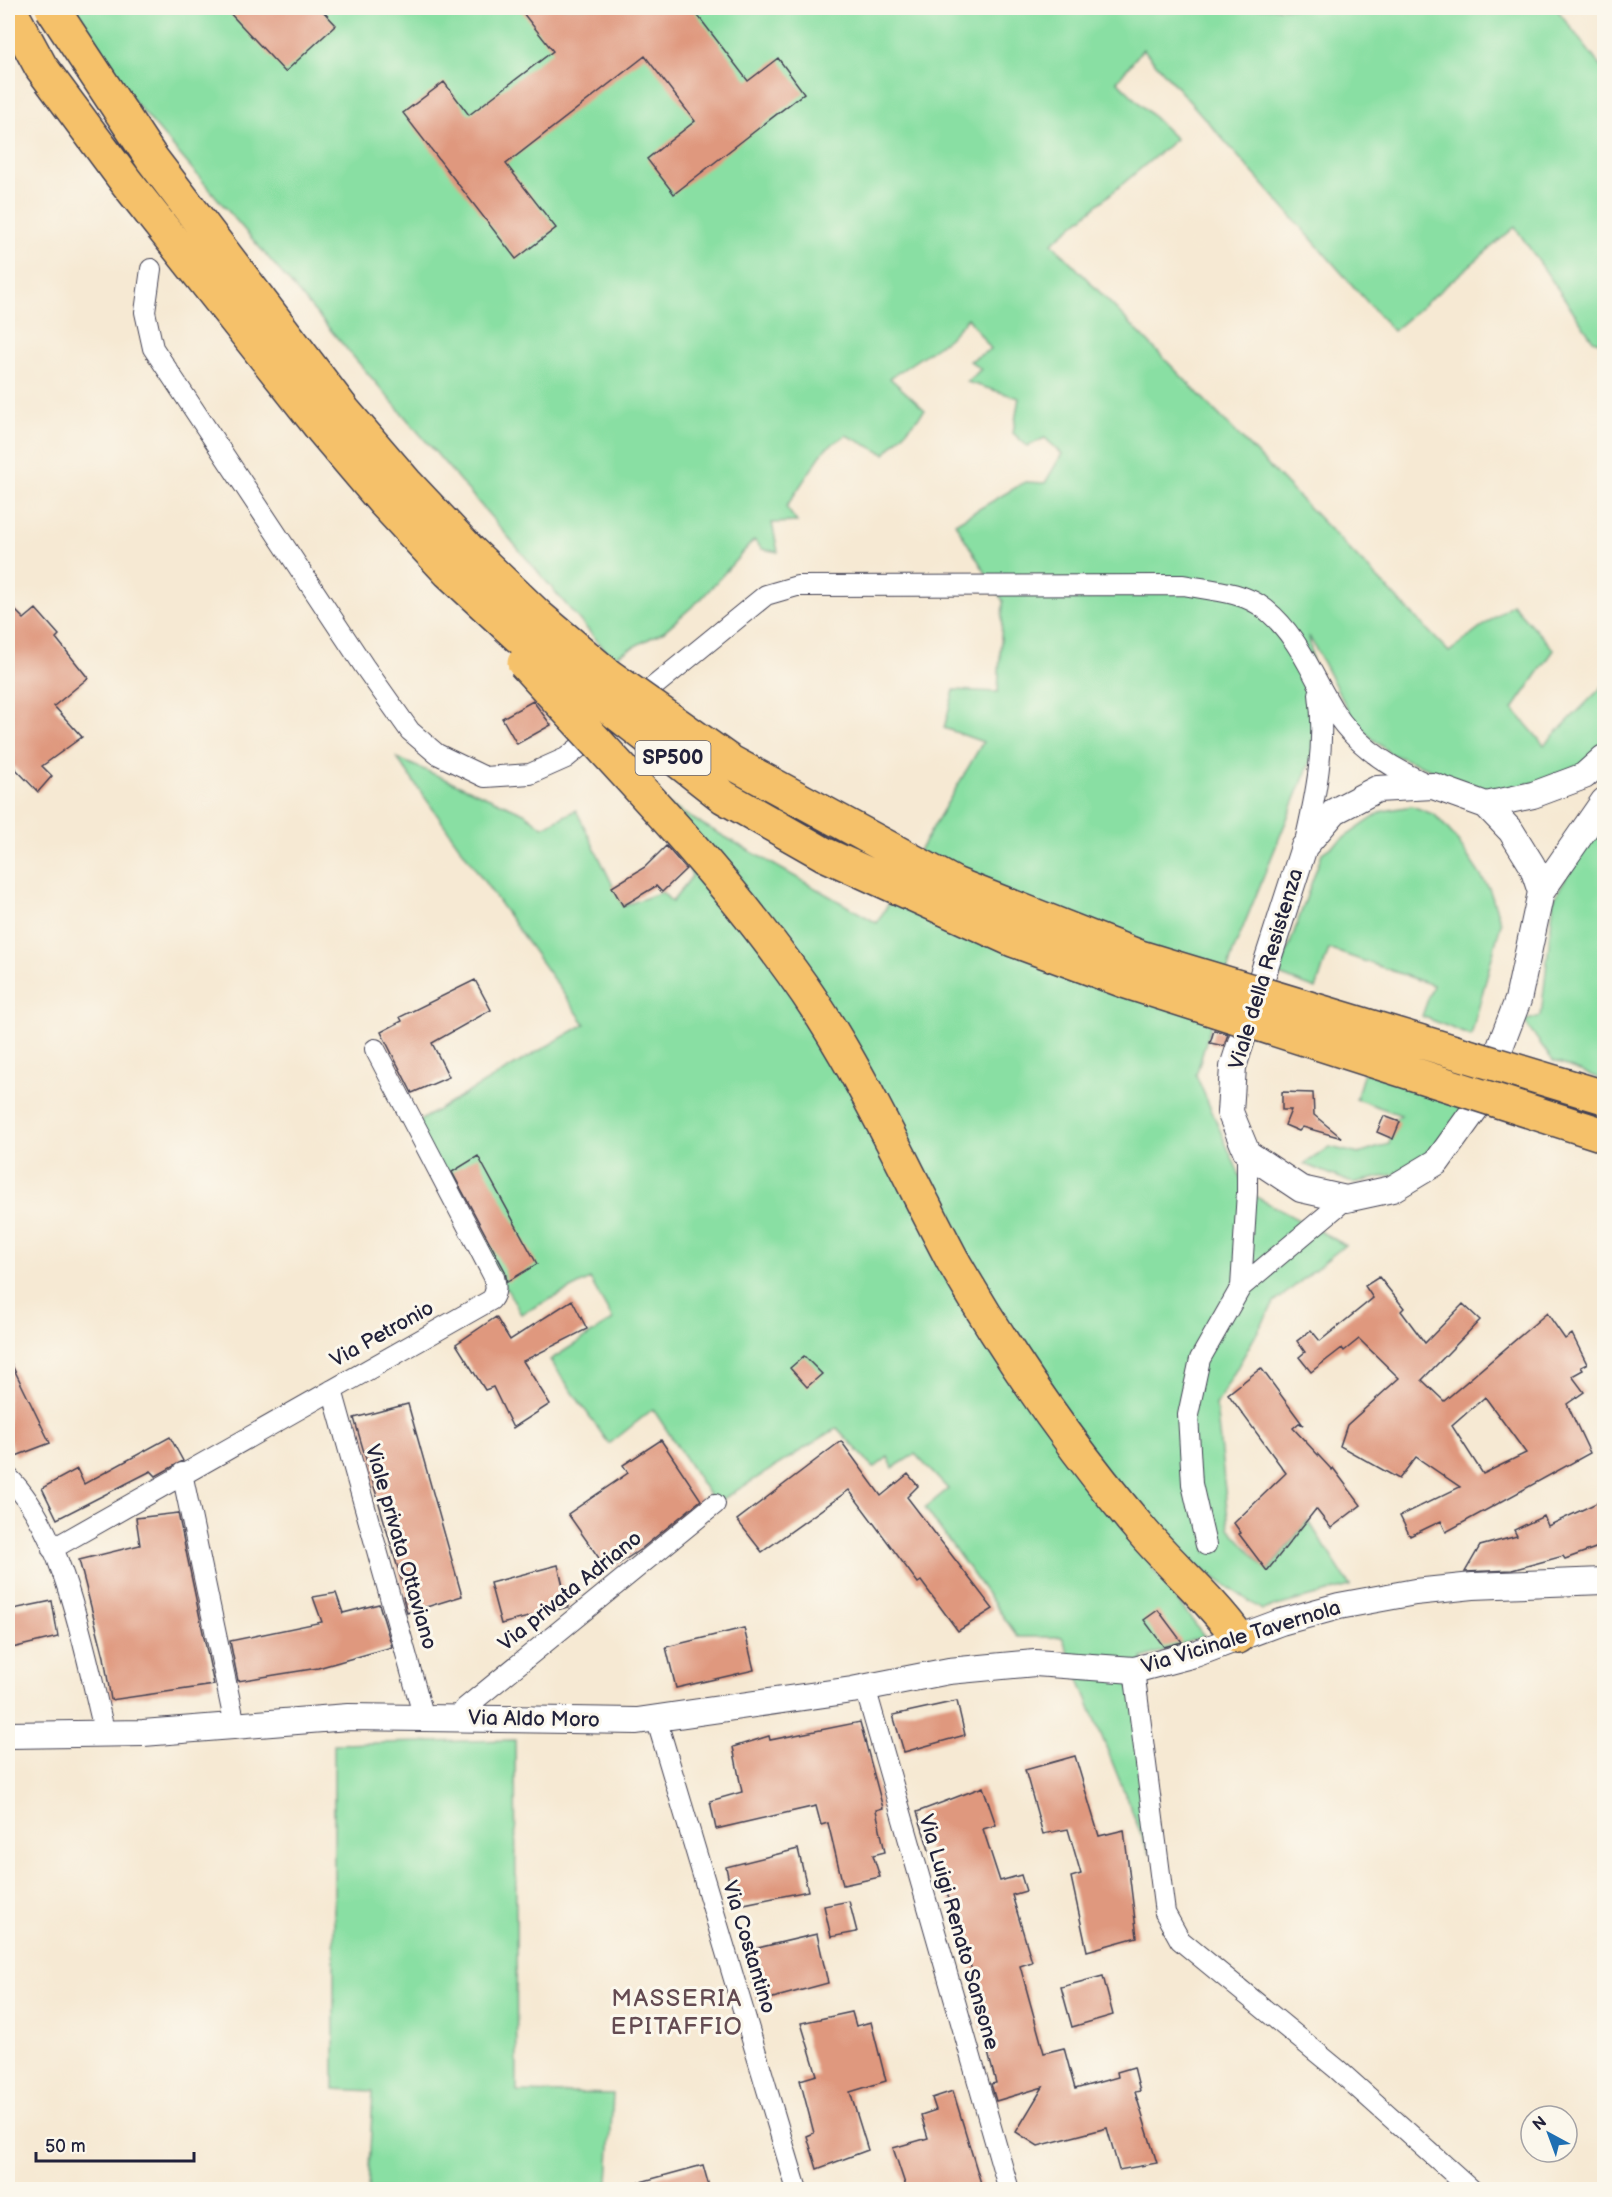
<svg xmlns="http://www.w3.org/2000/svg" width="1612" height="2197" viewBox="0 0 1612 2197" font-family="'Balsamiq Sans',sans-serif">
<rect width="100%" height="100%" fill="#fbf7ec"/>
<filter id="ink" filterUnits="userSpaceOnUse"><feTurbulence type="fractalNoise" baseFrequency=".0167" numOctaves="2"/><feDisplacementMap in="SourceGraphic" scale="12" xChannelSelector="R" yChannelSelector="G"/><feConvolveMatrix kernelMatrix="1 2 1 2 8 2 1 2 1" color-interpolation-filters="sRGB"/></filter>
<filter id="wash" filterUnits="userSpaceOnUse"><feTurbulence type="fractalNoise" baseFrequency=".008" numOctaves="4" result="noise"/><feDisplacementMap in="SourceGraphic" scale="24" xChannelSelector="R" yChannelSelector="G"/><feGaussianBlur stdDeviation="1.35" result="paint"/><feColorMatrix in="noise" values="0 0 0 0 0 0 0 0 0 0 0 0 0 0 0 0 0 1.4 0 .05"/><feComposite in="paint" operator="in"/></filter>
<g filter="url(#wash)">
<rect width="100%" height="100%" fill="#f6e9d3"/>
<path fill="#89dfa3" stroke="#56806f" stroke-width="1.5" d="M 71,8 L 1556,8 L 1604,71 L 1604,344 L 1593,340 L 1515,227 L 1393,331 L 1143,49 L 1117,81 L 1176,139 L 1052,243 L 1449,652 L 1512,604 L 1554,650 L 1513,709 L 1544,745 L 1604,685 L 1604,739 L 1584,763 L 1537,782 L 1492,792 L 1391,754 L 1356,725 L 1309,636 L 1322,733 L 1233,952 L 1196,1075 L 1247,1192 L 1345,1245 L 1274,1303 L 1216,1405 L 1229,1528 L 1268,1571 L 1308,1520 L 1350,1586 L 1262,1610 L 1168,1546 L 1151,1566 L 1204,1636 L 1143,1658 L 1149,1854 L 1062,1637 L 1018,1637 L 925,1508 L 948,1489 L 915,1454 L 893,1468 L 888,1457 L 874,1468 L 837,1428 L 715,1504 L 653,1409 L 609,1444 L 550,1360 L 613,1320 L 590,1279 L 521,1314 L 414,1124 L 585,1024 L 397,758 L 524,813 L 543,827 L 576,810 L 623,906 L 662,892 L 672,902 L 692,876 L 665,803 L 877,923 L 983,742 L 944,728 L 954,690 L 998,692 L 1003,601 L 955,523 L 1025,482 L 1045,483 L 1062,454 L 1045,438 L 1027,446 L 1013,433 L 1019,398 L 967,382 L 981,369 L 970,361 L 991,349 L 968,318 L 948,339 L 890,378 L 925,410 L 885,454 L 846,435 L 825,449 L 786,507 L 797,522 L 772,523 L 778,552 L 762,549 L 754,540 L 701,599 L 664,631 L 612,658 L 91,51 Z
M 1412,806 L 1435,815 L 1454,836 L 1489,888 L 1501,923 L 1471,1036 L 1422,1016 L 1433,985 L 1329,949 L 1316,989 L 1279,975 L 1322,853 L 1383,811 Z
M 1604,815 L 1604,1080 L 1553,1061 L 1524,1021 L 1541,1016 L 1554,899 L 1590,834 Z
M 1364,1072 L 1467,1102 L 1443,1141 L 1401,1173 L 1353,1183 L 1304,1164 L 1330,1147 L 1359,1154 L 1389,1144 L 1394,1120 L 1401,1115 L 1356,1099 Z
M 515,1740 L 517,2092 L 613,2094 L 608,2182 L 584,2190 L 368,2189 L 373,2091 L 334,2089 L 334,1744 Z"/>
<g id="blocks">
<path fill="#df987e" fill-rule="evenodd" d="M 225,8 L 320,8 L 336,25 L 285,72 Z
M 519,8 L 692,8 L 748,81 L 778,58 L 804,93 L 674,194 L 647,159 L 695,121 L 645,56 L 506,164 L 556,228 L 516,259 L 403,113 L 444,82 L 469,115 L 553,51 Z
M 8,603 L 24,619 L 36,609 L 59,635 L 56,638 L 88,678 L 54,706 L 82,737 L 42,766 L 52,776 L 38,792 L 8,761 Z
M 533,701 L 551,725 L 517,744 L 502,718 Z
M 666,846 L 686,869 L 662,892 L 656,886 L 623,906 L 612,887 L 645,867 Z
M 475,980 L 491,1010 L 432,1043 L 449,1077 L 412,1093 L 381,1032 L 402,1021 L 400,1017 Z
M 1214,1030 L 1228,1034 L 1224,1046 L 1210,1043 Z
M 1282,1092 L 1313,1093 L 1314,1115 L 1342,1138 L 1303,1127 L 1299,1131 L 1285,1125 L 1291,1110 L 1282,1110 Z
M 1384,1116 L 1400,1122 L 1393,1139 L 1377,1132 Z
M 478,1156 L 537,1264 L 507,1282 L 505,1271 L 452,1172 Z
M 1379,1277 L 1404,1308 L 1401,1311 L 1425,1343 L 1463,1304 L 1480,1320 L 1422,1380 L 1444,1401 L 1547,1313 L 1565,1339 L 1572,1334 L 1587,1364 L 1581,1367 L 1583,1370 L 1572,1376 L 1584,1392 L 1567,1404 L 1590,1453 L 1446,1532 L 1441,1521 L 1410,1536 L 1400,1516 L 1460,1487 L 1416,1457 L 1399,1479 L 1340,1446 L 1347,1425 L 1399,1378 L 1359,1339 L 1344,1351 L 1342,1348 L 1311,1372 L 1299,1357 L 1305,1352 L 1297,1341 L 1311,1330 L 1320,1341 L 1373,1298 L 1365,1286 ZM 1485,1397 L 1526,1453 L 1483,1474 L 1452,1426 Z
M 572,1300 L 587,1329 L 523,1361 L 550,1404 L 513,1428 L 493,1387 L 485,1390 L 456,1344 L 496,1317 L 510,1340 Z
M 804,1356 L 822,1374 L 807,1387 L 790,1368 Z
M 8,1357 L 50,1443 L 16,1456 L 8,1438 Z
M 1261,1368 L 1303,1425 L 1299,1423 L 1293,1428 L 1332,1470 L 1333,1468 L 1361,1505 L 1331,1528 L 1316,1509 L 1267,1571 L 1239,1534 L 1241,1533 L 1234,1523 L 1286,1473 L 1228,1394 Z
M 408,1404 L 462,1596 L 407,1613 L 403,1597 L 406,1596 L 354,1418 Z
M 170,1437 L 183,1461 L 156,1476 L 151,1471 L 57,1519 L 42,1488 L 77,1469 L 84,1484 Z
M 661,1440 L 701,1500 L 641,1549 L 608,1571 L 568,1514 L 628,1473 L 623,1465 Z
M 841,1441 L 881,1496 L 908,1474 L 918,1486 L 907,1497 L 993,1609 L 958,1631 L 921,1581 L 918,1583 L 849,1490 L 762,1552 L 737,1520 Z
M 1605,1499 L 1605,1538 L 1598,1541 L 1601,1546 L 1565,1559 L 1563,1556 L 1512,1570 L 1465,1572 L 1480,1546 L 1517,1536 L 1514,1530 L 1544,1516 L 1548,1526 Z
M 178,1513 L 214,1685 L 111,1700 L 104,1657 L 79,1560 L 140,1545 L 136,1518 Z
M 558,1565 L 568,1607 L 501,1624 L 490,1583 Z
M 336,1593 L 343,1613 L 379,1604 L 392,1647 L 318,1668 L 238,1681 L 230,1641 L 322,1622 L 313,1597 Z
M 52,1601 L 58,1637 L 8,1649 L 8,1610 Z
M 1158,1610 L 1182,1642 L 1164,1647 L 1144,1620 Z
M 744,1628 L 754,1670 L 676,1688 L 666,1647 Z
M 957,1701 L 965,1735 L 904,1752 L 893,1715 Z
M 860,1722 L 883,1808 L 876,1810 L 885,1852 L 873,1855 L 880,1877 L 843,1885 L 828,1823 L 821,1825 L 816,1806 L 716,1829 L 710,1801 L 742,1792 L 733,1747 L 769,1736 L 770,1740 Z
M 1075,1756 L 1099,1836 L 1124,1830 L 1137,1937 L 1087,1951 L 1071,1877 L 1081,1874 L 1068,1829 L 1043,1834 L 1025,1770 Z
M 983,1787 L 996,1825 L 983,1829 L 1000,1881 L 1021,1875 L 1026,1891 L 1012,1895 L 1032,1962 L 1020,1966 L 1044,2053 L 1064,2048 L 1075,2089 L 1118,2077 L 1117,2072 L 1134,2067 L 1140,2091 L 1135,2092 L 1157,2163 L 1119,2170 L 1107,2128 L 1038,2146 L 1016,2132 L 1043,2087 L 996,2101 L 991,2084 L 996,2083 L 976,2007 L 982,2005 L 963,1940 L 945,1887 L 941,1888 L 917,1812 Z
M 798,1849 L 808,1891 L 734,1906 L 726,1867 Z
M 849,1901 L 857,1932 L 831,1937 L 824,1906 Z
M 817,1934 L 828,1983 L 758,2002 L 745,1951 Z
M 1103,1976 L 1113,2015 L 1072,2027 L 1061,1987 Z
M 852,2012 L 856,2026 L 871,2022 L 886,2081 L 850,2092 L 868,2150 L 817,2169 L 807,2136 L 814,2133 L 800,2080 L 817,2075 L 801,2023 Z
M 953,2091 L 983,2190 L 907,2190 L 893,2148 L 928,2138 L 921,2115 L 936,2110 L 932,2098 Z
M 703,2165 L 710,2190 L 634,2190 L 633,2184 Z"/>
</g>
</g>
<g filter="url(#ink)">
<use href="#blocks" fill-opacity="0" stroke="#424052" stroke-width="1.5"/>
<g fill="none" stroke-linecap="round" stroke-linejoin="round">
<g stroke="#424052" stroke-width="22">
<path id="minor" d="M 151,269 L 145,312 L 153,348 L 364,666 L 410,731 L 437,754 L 485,777 L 530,774 L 566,758 L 766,595 L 797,586 L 1183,585 C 1210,590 1243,591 1265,609 C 1299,636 1312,676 1334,711 C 1356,746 1392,769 1430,785
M 1304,846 C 1316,795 1326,746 1319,694
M 1241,1287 L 1247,1192 L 1247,1153
M 332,1390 L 424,1718
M 182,1473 L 235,1725
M 8,1477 C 65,1532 86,1658 105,1734
M 1206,1545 L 1192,1484 L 1188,1415 L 1200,1359 L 1241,1287 L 1346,1199
M 52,1549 L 491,1300 C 497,1292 496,1286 494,1277 L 375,1049
M 1134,1670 L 1165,1913 L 1180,1940 L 1337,2069 L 1472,2190
M 865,1687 L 1009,2190
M 458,1718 L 465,1708 L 715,1504
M 656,1718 L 797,2190"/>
</g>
<g stroke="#424052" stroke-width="28">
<path id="tertiary" d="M 1486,805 L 1533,795 L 1584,776 L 1604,758
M 1541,892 L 1532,865 L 1511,831 L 1486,805 L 1433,786 L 1377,789 L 1335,811 L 1304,847 L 1233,1067 L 1230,1112 L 1247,1153 L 1301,1189 L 1346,1199 L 1392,1189 L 1437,1162 L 1478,1105 L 1518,1000 L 1541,892 L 1604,801
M 8,1735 L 143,1733 L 348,1717 L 637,1721 L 852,1690 L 949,1671 L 1035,1663 L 1134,1670 L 1195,1654 L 1281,1622 L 1339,1606 L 1415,1592 L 1473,1586 L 1604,1581"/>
</g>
<g stroke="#424052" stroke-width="36">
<path id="trunk" d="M 953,1261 C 1008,1356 1069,1445 1140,1529 C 1171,1566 1209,1597 1238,1637"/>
</g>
<use href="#minor" stroke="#fff" stroke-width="20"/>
<use href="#tertiary" stroke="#fff" stroke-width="26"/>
<use href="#trunk" stroke="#f5c16b" stroke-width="33"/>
<g stroke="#424052" stroke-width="36" stroke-linecap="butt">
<path id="trunk-bridge" d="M 9,8 L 41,67 L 127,183 L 322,429 L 384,502 L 449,572 L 518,636 L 724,797 L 824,854 L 1013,940 L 1127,982 L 1604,1135
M 52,8 L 152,159 L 344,411 L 406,483 L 470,551 L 538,616 L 609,676 L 729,761 L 955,884 L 1140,957 L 1604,1097
M 524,663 C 616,764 712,861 792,972 C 857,1061 901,1163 953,1261"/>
</g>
<use href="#trunk-bridge" stroke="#f5c16b" stroke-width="33"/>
</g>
</g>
<g text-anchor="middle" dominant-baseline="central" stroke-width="6" stroke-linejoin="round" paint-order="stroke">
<rect fill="#fbf7ec" stroke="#636270" stroke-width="1.5" x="635.5" y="741" width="75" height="34" rx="4.5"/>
<g font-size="20" font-weight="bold" fill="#22223b">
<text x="673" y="758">SP500</text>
</g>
<g font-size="21" fill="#22223b" stroke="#fbf7ec">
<text transform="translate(1266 969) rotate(-73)">Viale della Resistenza</text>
<text transform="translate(382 1334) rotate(-29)">Via Petronio</text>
<text transform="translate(401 1547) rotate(74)">Viale privata Ottaviano</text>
<text transform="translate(570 1591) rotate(-39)">Via privata Adriano</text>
<text transform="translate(1241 1637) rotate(-17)">Via Vicinale Tavernola</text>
<text transform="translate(534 1719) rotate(1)">Via Aldo Moro</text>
<text transform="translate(959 1932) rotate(74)">Via Luigi Renato Sansone</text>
<text transform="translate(749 1947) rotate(73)">Via Costantino</text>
</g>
<g font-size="24" letter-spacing="1.5" fill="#644b52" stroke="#fbf7ec">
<text x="677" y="1998">MASSERIA<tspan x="677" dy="28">EPITAFFIO</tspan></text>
</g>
</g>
<rect width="1612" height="2197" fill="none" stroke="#fbf7ec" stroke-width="30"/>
<g transform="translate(1549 2134) rotate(319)"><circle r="28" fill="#fbf7ec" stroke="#a4a2a5" stroke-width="1.5"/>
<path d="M0-4.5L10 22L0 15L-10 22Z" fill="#1f6fb2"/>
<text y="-9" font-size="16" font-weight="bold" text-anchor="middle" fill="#22223b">N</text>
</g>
<path d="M36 2152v9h158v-9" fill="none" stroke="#22223b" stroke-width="3"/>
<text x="45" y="2152" font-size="18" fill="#22223b" stroke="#fbf7ec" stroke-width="4.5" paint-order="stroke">50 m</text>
</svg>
